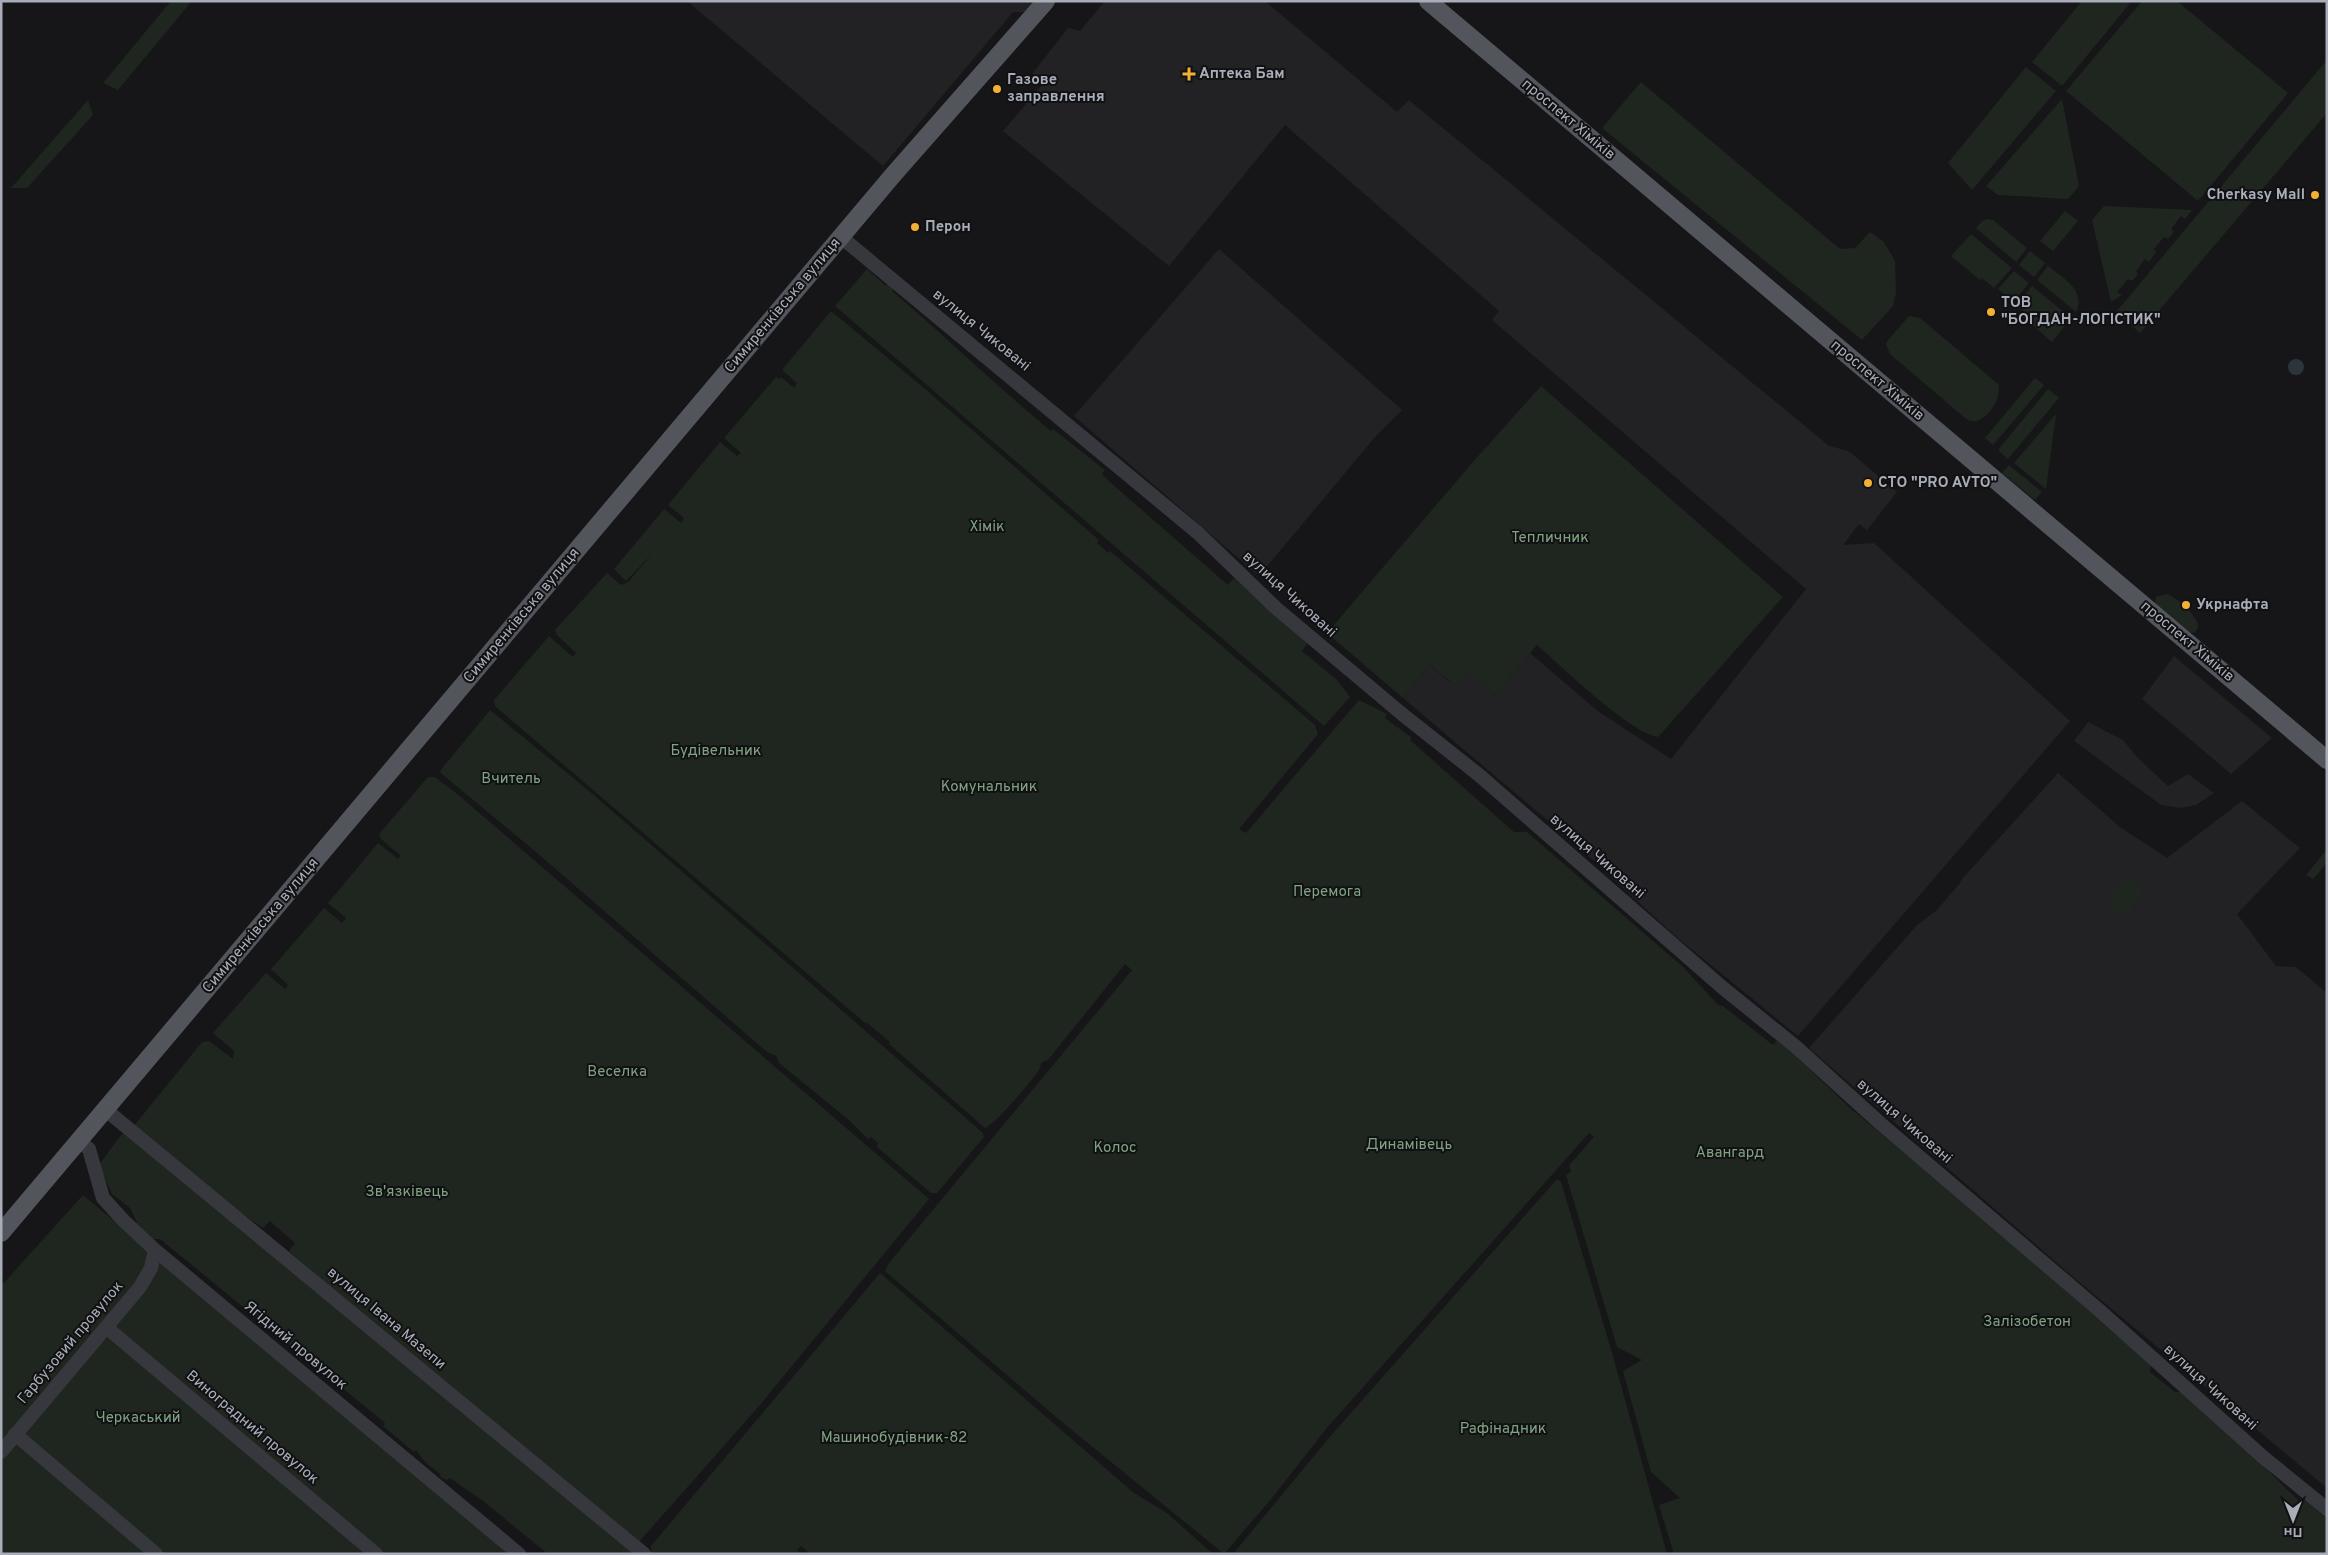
<svg xmlns="http://www.w3.org/2000/svg" width="2328" height="1555" viewBox="0 0 2328 1555" font-family="Overpass,sans-serif">
<rect width="100%" height="100%" fill="#161618"/>
<path fill="#222225" d="M 687,1 L 1035,1 L 1026,12 L 1013,12 L 883,166 Z
M 1105,1 L 1265,1 L 1397,112 L 1409,100 L 1828,445 L 1850,452 L 1897,492 L 1867,530 L 1859,524 L 1843,545 L 1874,543 L 2070,721 L 1798,1036 L 1674,935 L 1579,847 L 1403,698 L 1429,665 L 1450,682 L 1468,670 L 1495,695 L 1530,653 L 1599,712 L 1671,759 L 1806,589 L 1492,320 L 1499,311 L 1285,125 L 1169,266 L 1003,131 L 1042,85 L 1032,74 L 1068,28 L 1080,31 Z
M 1219,249 L 1402,410 L 1375,437 L 1259,576 L 1074,416 Z
M 2174,656 L 2272,738 L 2231,774 L 2142,699 Z
M 2088,722 L 2123,740 L 2137,757 L 2168,786 L 2188,774 L 2214,793 L 2196,805 L 2180,808 L 2161,805 L 2074,741 Z
M 2058,773 L 2120,827 L 2167,858 L 2242,801 L 2300,848 L 2237,914 L 2276,966 L 2296,967 L 2327,993 L 2327,1488 L 2072,1276 L 1809,1048 L 1917,925 L 1937,910 L 1960,883 L 1962,879 Z"/>
<path fill="#1e261f" d="M 171,1 L 192,1 L 118,90 L 103,83 Z
M 2082,1 L 2132,1 L 2062,86 L 2032,62 Z
M 2142,1 L 2177,1 L 2288,93 L 2198,201 L 2066,91 Z
M 2327,60 L 2327,113 L 2140,333 L 2116,312 Z
M 2026,67 L 2056,91 L 1972,190 L 1948,163 Z
M 1641,82 L 1840,249 L 1855,248 L 1870,232 L 1884,242 L 1895,261 L 1896,293 L 1893,306 L 1862,340 L 1602,128 Z
M 2062,99 L 2079,186 L 2068,199 L 1998,195 L 1986,186 Z
M 88,100 L 93,115 L 27,188 L 11,188 Z
M 2104,206 L 2192,210 L 2185,219 L 2181,216 L 2171,229 L 2174,232 L 2168,239 L 2164,237 L 2154,249 L 2156,252 L 2149,262 L 2145,259 L 2136,271 L 2138,274 L 2132,281 L 2128,279 L 2117,292 L 2122,295 L 2111,302 L 2092,220 Z
M 2065,211 L 2078,221 L 2053,251 L 2040,241 Z
M 1988,219 L 1993,220 L 2027,248 L 2016,262 L 1976,228 L 1982,221 Z
M 1971,234 L 2012,268 L 1994,288 L 1982,278 L 1980,280 L 1951,256 Z
M 2030,251 L 2045,263 L 2034,277 L 2019,265 Z
M 2048,266 C 2063,278 2086,290 2076,312 L 2037,280 Z
M 867,269 L 886,286 L 889,283 L 894,288 L 892,291 C 943,334 996,386 1051,431 L 1053,429 L 1105,470 L 1102,474 L 1110,482 L 1228,585 L 1234,578 L 1308,643 L 1302,651 L 1336,679 L 1350,697 L 1324,726 L 835,306 Z
M 2014,271 L 2029,283 L 2013,302 L 1998,289 Z
M 2032,286 L 2071,318 L 2052,342 L 2024,318 L 2027,314 L 2016,305 Z
M 831,311 L 924,388 L 1099,540 L 1097,543 L 1108,553 L 1110,551 L 1315,725 L 1318,734 L 1239,829 L 1246,833 L 1359,700 L 1387,714 L 1385,718 L 1412,738 L 1410,740 L 1514,832 L 1527,832 L 1683,967 L 1718,1005 L 1723,1006 L 1773,1045 L 1778,1039 L 1850,1108 L 2002,1234 L 2151,1364 L 2150,1372 L 2175,1392 L 2182,1392 L 2230,1433 L 2301,1503 L 2305,1500 L 2321,1514 L 2327,1515 L 2327,1554 L 1674,1554 L 1659,1505 L 1680,1498 L 1651,1472 L 1623,1371 L 1642,1360 L 1617,1347 L 1566,1175 L 1571,1171 L 1569,1165 L 1594,1137 L 1589,1133 L 1326,1429 L 1272,1498 L 1224,1554 L 1062,1422 L 885,1271 L 888,1264 L 1132,970 L 1125,964 L 1048,1060 L 1042,1062 C 1040,1066 1040,1070 1037,1073 C 1029,1084 996,1123 985,1128 L 889,1044 L 890,1042 L 866,1022 L 865,1023 L 495,706 L 494,700 L 549,636 L 573,657 L 576,653 L 557,635 L 555,630 L 607,573 L 621,585 L 628,582 L 653,553 L 626,581 L 614,569 L 664,509 L 681,523 L 684,518 L 668,505 L 720,442 L 737,456 L 741,453 L 724,438 L 776,377 L 780,379 L 781,377 L 794,388 L 797,383 L 782,370 Z
M 1909,316 L 1920,318 L 1998,384 C 2002,397 1990,416 1977,421 C 1973,422 1969,420 1965,418 L 1890,354 L 1886,344 L 1888,340 Z
M 2035,378 L 2044,385 L 1993,445 L 1985,438 Z
M 1541,386 L 1783,597 L 1658,737 C 1629,732 1562,667 1537,645 L 1495,695 L 1468,671 L 1455,685 L 1429,665 L 1403,698 L 1327,633 L 1472,463 Z
M 2048,389 L 2059,398 L 2008,459 L 1998,450 Z
M 2056,414 L 2046,489 L 2014,463 Z
M 2009,465 L 2042,492 L 2035,500 L 2002,473 Z
M 2166,594 C 2176,596 2199,617 2198,627 L 2195,633 L 2189,632 L 2155,604 L 2156,597 Z
M 490,710 L 588,790 L 983,1133 L 984,1137 L 937,1193 L 931,1193 L 877,1147 L 878,1143 L 871,1137 L 868,1139 L 849,1120 L 779,1063 L 776,1056 L 767,1052 L 536,852 L 442,774 L 440,771 Z
M 428,777 L 435,777 L 456,793 L 929,1199 L 760,1405 L 638,1543 L 337,1293 L 289,1251 L 295,1243 L 270,1221 L 263,1228 L 237,1210 L 133,1127 L 202,1042 L 209,1041 L 233,1059 L 234,1051 L 213,1033 L 266,973 L 285,989 L 288,985 L 271,969 L 324,908 L 342,923 L 346,918 L 328,903 L 378,843 L 398,859 L 401,856 L 381,839 L 379,834 Z
M 2327,849 L 2327,863 L 2313,879 L 2306,875 Z
M 2132,879 L 2142,889 L 2141,897 L 2128,914 L 2120,914 L 2110,906 L 2109,897 L 2121,882 Z
M 126,1133 L 579,1509 L 633,1554 L 548,1554 L 483,1501 L 450,1478 L 447,1480 L 441,1478 L 440,1474 L 425,1462 L 416,1450 L 414,1452 L 383,1426 L 385,1423 L 160,1239 L 153,1239 L 136,1224 L 137,1222 L 130,1208 L 112,1194 L 99,1165 L 121,1135 Z
M 1557,1179 L 1561,1182 L 1613,1356 L 1667,1554 L 1233,1554 L 1328,1439 Z
M 83,1195 L 513,1554 L 1,1554 L 1,1286 Z
M 880,1273 L 1134,1493 L 1167,1513 L 1213,1554 L 810,1554 L 801,1546 L 797,1550 L 801,1554 L 651,1554 L 651,1546 Z"/>
<path fill="#2c353c" d="M2288 367a8 8 0 1 1 16 0a8 8 0 1 1-16 0Z"/>
<g fill="none" stroke-linecap="round" stroke-linejoin="round">
<path stroke="#37383d" stroke-width="14" d="M 841,237 L 1198,533 L 1276,608 L 1402,714 L 1479,775 L 1723,988 L 1795,1046 L 1881,1124 L 2099,1310 L 2263,1457 L 2327,1509
M 106,1110 L 644,1554
M 79,1141 L 89,1149 L 103,1198 L 123,1220 L 155,1250 L 519,1554
M 106,1327 L 376,1554
M 15,1434 L 156,1554
M 1,1452 L 140,1287 L 151,1268 L 155,1250"/>
<path stroke="#53555c" stroke-width="18" d="M 1428,1 L 2327,760
M 1,1233 L 893,175 L 1046,1"/>
</g>
<g fill="#f2b134" stroke="#111113" stroke-width="2">
<path d="M1186.5 66.5h5v5h5v5h-5v5h-5v-5h-5v-5h5z"/>
<circle cx="997" cy="89" r="5"/>
<circle cx="2315" cy="195" r="5"/>
<circle cx="915" cy="227" r="5"/>
<circle cx="1991" cy="312" r="5"/>
<circle cx="1868" cy="483" r="5"/>
<circle cx="2186" cy="605" r="5"/>
</g>
<g text-anchor="middle" dominant-baseline="central" stroke-width="4" stroke-linejoin="round" paint-order="stroke">
<g font-size="15" font-weight="bold" fill="#a8adb8" stroke="#111113" text-anchor="start">
<text x="1199" y="74">Аптека Бам</text>
<text x="1007" y="80">Газове<tspan x="1007" dy="17">заправлення</tspan></text>
<text x="2305" y="195" text-anchor="end">Cherkasy Mall</text>
<text x="925" y="227">Перон</text>
<text x="2001" y="303">ТОВ<tspan x="2001" dy="17">"БОГДАН-ЛОГІСТИК"</tspan></text>
<text x="1878" y="483">СТО "PRO AVTO"</text>
<text x="2196" y="605">Укрнафта</text>
</g>
<g font-size="15" fill="#a8adb8" stroke="#111113">
<text transform="translate(1568 120) rotate(40)">проспект Хіміків</text>
<text transform="translate(783 306) rotate(-50)">Симиренківська вулиця</text>
<text transform="translate(981 331) rotate(39)">вулиця Чиковані</text>
<text transform="translate(1877 381) rotate(40)">проспект Хіміків</text>
<text transform="translate(1289 595) rotate(42)">вулиця Чиковані</text>
<text transform="translate(522 616) rotate(-50)">Симиренківська вулиця</text>
<text transform="translate(2187 642) rotate(40)">проспект Хіміків</text>
<text transform="translate(1597 857) rotate(41)">вулиця Чиковані</text>
<text transform="translate(261 926) rotate(-50)">Симиренківська вулиця</text>
<text transform="translate(1904 1122) rotate(41)">вулиця Чиковані</text>
<text transform="translate(386 1319) rotate(40)">вулиця Івана Мазепи</text>
<text transform="translate(71 1343) rotate(-50)">Гарбузовий провулок</text>
<text transform="translate(295 1346) rotate(40)">Ягідний провулок</text>
<text transform="translate(2210 1388) rotate(42)">вулиця Чиковані</text>
<text transform="translate(252 1428) rotate(40)">Виноградний провулок</text>
</g>
<g font-size="15" fill="#7fa381" stroke="#111113">
<text x="987" y="527">Хімік</text>
<text x="1550" y="538">Тепличник</text>
<text x="716" y="751">Будівельник</text>
<text x="511" y="779">Вчитель</text>
<text x="989" y="787">Комунальник</text>
<text x="1327" y="892">Перемога</text>
<text x="617" y="1072">Веселка</text>
<text x="1409" y="1145">Динамівець</text>
<text x="1115" y="1148">Колос</text>
<text x="1730" y="1153">Авангард</text>
<text x="407" y="1192">Зв'язківець</text>
<text x="2027" y="1322">Залізобетон</text>
<text x="138" y="1418">Черкаський</text>
<text x="1503" y="1429">Рафінадник</text>
<text x="894" y="1438">Машинобудівник-82</text>
</g>
</g>
<rect width="2328" height="1555" fill="none" stroke="#a8adb8" stroke-width="5"/>
<g transform="translate(2293 1520) rotate(180)" stroke="#111113" stroke-width="4" paint-order="stroke">
<path d="M0-4L9 19L0 12L-9 19Z" fill="#a8adb8"/>
<text y="-8" font-size="14" font-weight="bold" text-anchor="middle" fill="#a8adb8">Пн</text>
</g>
</svg>
